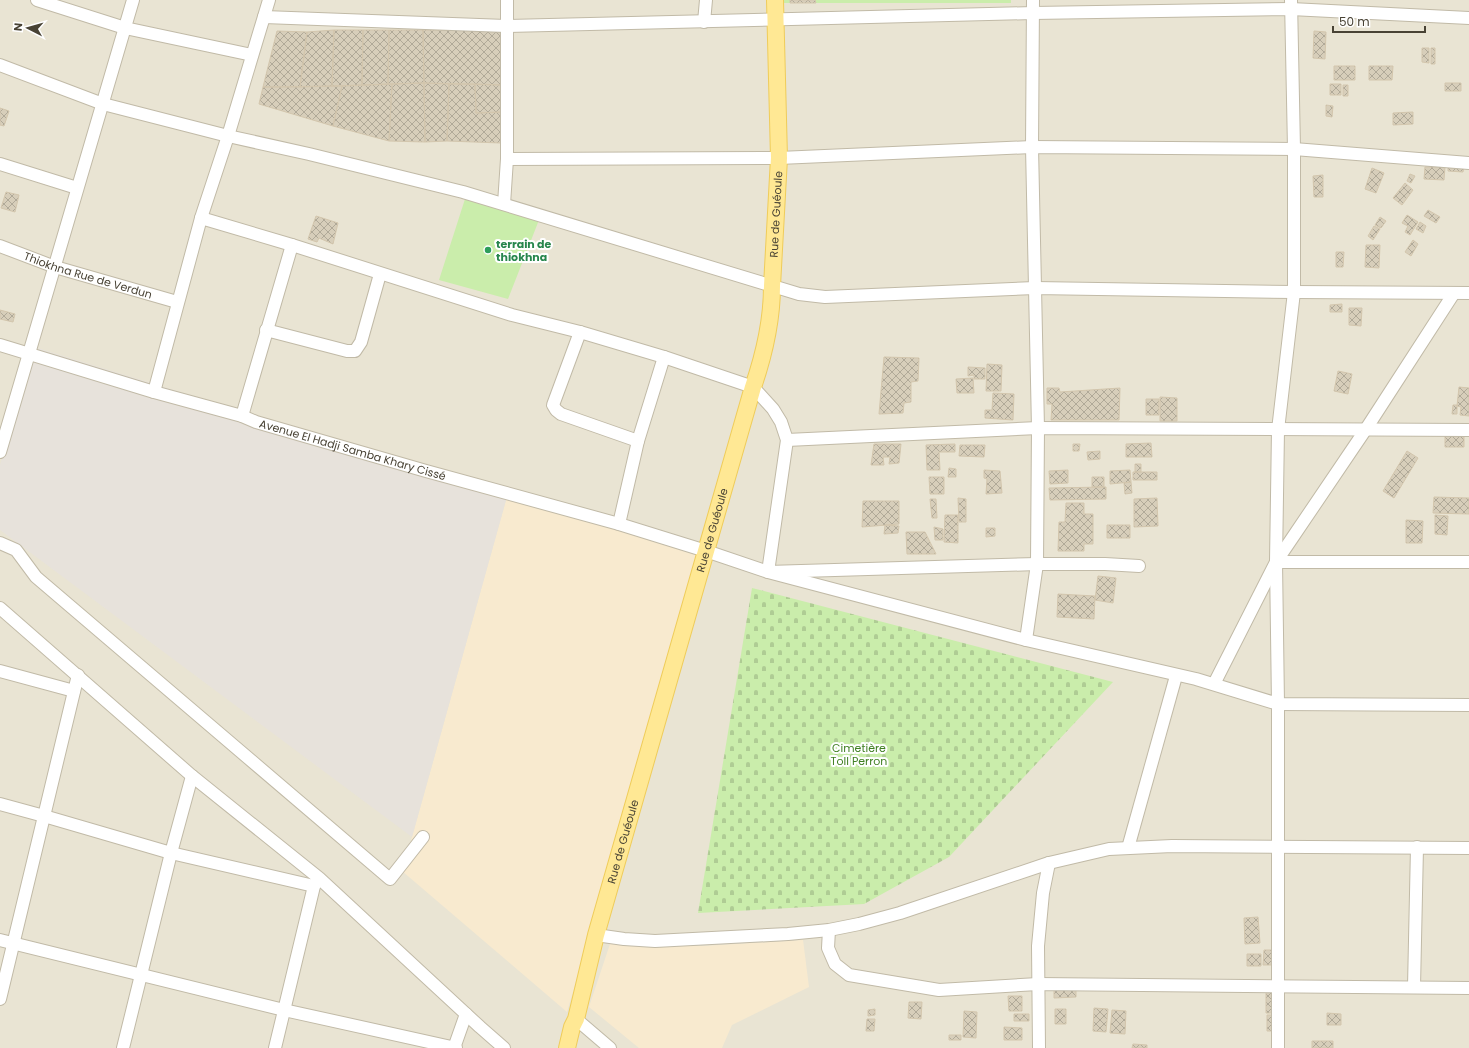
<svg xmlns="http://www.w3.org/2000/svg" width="1469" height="1048" viewBox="0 0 1469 1048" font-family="Poppins,sans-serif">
<defs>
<pattern id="cemetery-stones" width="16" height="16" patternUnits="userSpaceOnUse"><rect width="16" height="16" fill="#caedab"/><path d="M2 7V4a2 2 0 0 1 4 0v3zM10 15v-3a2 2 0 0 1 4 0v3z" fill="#afcc94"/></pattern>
<pattern id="building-cross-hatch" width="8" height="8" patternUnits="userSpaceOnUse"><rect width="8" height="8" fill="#d7ceba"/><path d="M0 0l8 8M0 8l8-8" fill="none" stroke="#b0a998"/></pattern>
</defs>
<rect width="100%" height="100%" fill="#f4f1e6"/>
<path fill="#e9e4d3" d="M 0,0 L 1469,0 L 1469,1048 L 0,1048 Z"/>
<path fill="#f8eacf" d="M 508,493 L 705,547 L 567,1012 L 402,871 L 412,837 Z
M 803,940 L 809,987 L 732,1025 L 722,1048 L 639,1048 L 589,1007 L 611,941 L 660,946 L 703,946 Z"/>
<path fill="#e7e2db" d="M 34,347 L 508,493 L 412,837 L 0,530 L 0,465 Z"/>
<path fill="url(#cemetery-stones)" d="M 752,588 L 1113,682 L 949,857 L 864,904 L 698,913 Z"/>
<path fill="#caedab" d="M 778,0 L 1011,0 L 1011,3 L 778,3 Z
M 465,199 L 539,220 L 508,299 L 439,280 Z"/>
<path fill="url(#building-cross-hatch)" stroke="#d3c6ad" d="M 790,0 L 815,0 L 816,3 L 790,3 Z
M 334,30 L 332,86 L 300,87 L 307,32 Z
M 334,30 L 363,30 L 362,85 L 332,86 Z
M 363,30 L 389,30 L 388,84 L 362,85 Z
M 389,30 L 423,30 L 424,83 L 388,84 Z
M 423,30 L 503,31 L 503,85 L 424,83 Z
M 277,31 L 307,32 L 300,87 L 263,87 Z
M 1314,31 L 1326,32 L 1325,59 L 1313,58 Z
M 1422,48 L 1429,48 L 1429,63 L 1422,62 Z
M 1431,48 L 1435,48 L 1435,64 L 1431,64 Z
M 1334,66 L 1355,66 L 1355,80 L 1334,80 Z
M 1369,66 L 1393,66 L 1392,80 L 1369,80 Z
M 424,83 L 425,142 L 389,141 L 392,84 Z
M 424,83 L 449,84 L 447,141 L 425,142 Z
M 1445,83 L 1461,83 L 1461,91 L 1445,91 Z
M 392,84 L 389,141 L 333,126 L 342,86 Z
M 449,84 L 475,84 L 476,113 L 503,112 L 501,143 L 447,141 Z
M 475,84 L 503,85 L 503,112 L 476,113 Z
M 1330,84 L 1341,84 L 1341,95 L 1330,95 Z
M 1343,85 L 1348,85 L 1348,96 L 1343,96 Z
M 342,86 L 333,126 L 259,104 L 263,87 Z
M 1326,105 L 1333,106 L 1332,117 L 1326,116 Z
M 0,108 L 9,111 L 4,126 L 0,125 Z
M 1413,112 L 1413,124 L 1393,125 L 1393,113 Z
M 1448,165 L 1464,166 L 1463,172 L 1448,171 Z
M 1425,167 L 1445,167 L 1444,180 L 1424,179 Z
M 1372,168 L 1384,173 L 1376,193 L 1365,189 Z
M 1410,174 L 1415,176 L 1411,183 L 1407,181 Z
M 1323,175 L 1323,197 L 1314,197 L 1313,176 Z
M 1405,183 L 1413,190 L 1402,205 L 1393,198 Z
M 6,192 L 19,195 L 15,212 L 1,208 Z
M 1428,210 L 1440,217 L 1436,223 L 1424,216 Z
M 1407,215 L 1418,222 L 1410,235 L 1405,232 L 1408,226 L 1402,223 Z
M 316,216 L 338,223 L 333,244 L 319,238 L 317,242 L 308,239 Z
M 1380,217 L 1386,221 L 1381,228 L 1375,225 Z
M 1420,222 L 1426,226 L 1423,233 L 1416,229 Z
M 1374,226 L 1380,229 L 1373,240 L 1368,236 Z
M 1413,240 L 1418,244 L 1411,256 L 1405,252 Z
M 1366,245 L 1380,245 L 1379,268 L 1365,267 Z
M 1336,252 L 1344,252 L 1343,267 L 1336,267 Z
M 1342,304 L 1342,312 L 1330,312 L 1330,305 Z
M 1349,308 L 1362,308 L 1361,326 L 1349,325 Z
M 0,310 L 15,314 L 13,322 L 0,319 Z
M 884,357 L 919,358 L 918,381 L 911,382 L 911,402 L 904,403 L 903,413 L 879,414 Z
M 987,364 L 1002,365 L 1001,391 L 986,391 Z
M 968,367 L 985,368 L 985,379 L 974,379 L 974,375 L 968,376 Z
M 1338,371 L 1352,374 L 1348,394 L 1334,391 Z
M 973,378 L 974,393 L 957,393 L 956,379 Z
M 1459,387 L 1469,388 L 1469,416 L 1460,415 L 1461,407 L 1457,406 Z
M 1047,388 L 1059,388 L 1060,392 L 1120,388 L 1119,420 L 1051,420 L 1052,404 L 1047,404 Z
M 993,393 L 1014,394 L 1013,420 L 985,418 L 985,410 L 992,410 Z
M 1160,397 L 1177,398 L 1177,421 L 1160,421 Z
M 1146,399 L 1159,399 L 1159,415 L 1146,415 Z
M 1453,405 L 1457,405 L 1457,414 L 1452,414 Z
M 1445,433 L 1464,433 L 1464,447 L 1445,447 Z
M 1151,443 L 1152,457 L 1126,457 L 1126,444 Z
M 874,444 L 901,444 L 899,463 L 889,464 L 890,457 L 883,457 L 884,465 L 871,465 Z
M 955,444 L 955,452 L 939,452 L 940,470 L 927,470 L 926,445 Z
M 1073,444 L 1080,444 L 1079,451 L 1073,451 Z
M 960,445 L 985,445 L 984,457 L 959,456 Z
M 1100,451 L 1100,459 L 1088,460 L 1087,452 Z
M 1407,451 L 1418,458 L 1394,498 L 1383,491 Z
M 1135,464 L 1141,464 L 1141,472 L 1135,472 Z
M 949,468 L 956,469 L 956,477 L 948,477 Z
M 984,470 L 1000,471 L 1002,493 L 986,494 L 987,479 L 984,478 Z
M 1068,470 L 1068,483 L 1050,484 L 1049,471 Z
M 1130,470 L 1131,482 L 1110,484 L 1110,471 Z
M 1133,472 L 1157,472 L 1157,480 L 1133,480 Z
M 929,477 L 944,477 L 944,494 L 930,494 Z
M 1092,477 L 1104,477 L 1104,487 L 1092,487 Z
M 1131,482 L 1132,493 L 1125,494 L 1124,483 Z
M 1106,487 L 1106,499 L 1050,500 L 1049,488 Z
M 1434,497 L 1469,498 L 1469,514 L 1433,513 Z
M 958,498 L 966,499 L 966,522 L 959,522 Z
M 1157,498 L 1158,526 L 1134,527 L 1134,499 Z
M 930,499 L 936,499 L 937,518 L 932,518 Z
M 863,501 L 899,501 L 899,524 L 862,527 Z
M 1066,503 L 1084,503 L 1084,514 L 1093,514 L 1093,544 L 1084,544 L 1084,551 L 1058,551 L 1059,522 L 1065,522 Z
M 945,515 L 958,515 L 958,543 L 944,542 Z
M 1435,515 L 1448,516 L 1447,535 L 1435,534 Z
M 1406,520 L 1423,521 L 1422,543 L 1406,543 Z
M 885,525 L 899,526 L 898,533 L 884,534 Z
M 1107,525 L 1130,525 L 1130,538 L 1107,538 Z
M 934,527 L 943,529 L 943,540 L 935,540 Z
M 986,528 L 995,528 L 995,536 L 986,537 Z
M 906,532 L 925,532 L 936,554 L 907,554 Z
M 1098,576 L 1116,578 L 1113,603 L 1095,600 Z
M 1058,594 L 1095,596 L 1094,619 L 1057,617 Z
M 1258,917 L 1260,943 L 1245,944 L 1244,918 Z
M 1264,950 L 1275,950 L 1275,965 L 1263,965 Z
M 1247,954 L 1261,954 L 1261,966 L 1247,966 Z
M 1054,986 L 1076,986 L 1076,997 L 1054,998 Z
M 1266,986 L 1275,986 L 1275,1013 L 1266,1013 Z
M 1008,996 L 1022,996 L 1022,1011 L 1009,1011 Z
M 909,1002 L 922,1002 L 921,1019 L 908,1018 Z
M 1094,1008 L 1108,1009 L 1106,1032 L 1093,1031 Z
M 875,1009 L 875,1015 L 868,1016 L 868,1010 Z
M 1055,1009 L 1066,1009 L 1066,1024 L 1055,1024 Z
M 1112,1010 L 1126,1011 L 1125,1034 L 1110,1033 Z
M 964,1011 L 977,1012 L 976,1038 L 963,1037 Z
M 1327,1013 L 1341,1014 L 1341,1025 L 1327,1025 Z
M 1014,1014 L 1029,1014 L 1029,1021 L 1014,1021 Z
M 1267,1015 L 1275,1015 L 1275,1031 L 1267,1031 Z
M 867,1019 L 875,1019 L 874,1031 L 866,1031 Z
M 1004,1027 L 1022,1028 L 1022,1040 L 1004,1040 Z
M 949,1035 L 961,1035 L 961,1040 L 949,1040 Z
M 1312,1041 L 1333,1041 L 1333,1048 L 1312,1048 Z
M 1133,1044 L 1147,1045 L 1147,1048 L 1132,1048 Z"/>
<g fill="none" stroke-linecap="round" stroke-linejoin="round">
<g stroke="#c1baa7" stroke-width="14">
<g id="minor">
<path d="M 37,0 L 125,28 L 252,55"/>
<path d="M 264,17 L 506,26 L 1033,13 L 1291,9 L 1469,18"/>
<path d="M 704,22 L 706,0"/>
<path d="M 0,65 L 103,104 L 228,136 L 309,154 L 463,192 L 799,294 L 825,297 L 1035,288 L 1294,292 L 1469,293"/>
<path d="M 507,159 L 779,158 L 1032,147 L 1294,149 L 1469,163"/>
<path d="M 0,164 L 77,188"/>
<path d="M 504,204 L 507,159 L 507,0"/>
<path d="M 201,218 L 292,245 L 512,315 L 580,332 L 664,357 L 753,387 L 773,409 L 781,422 L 787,440 L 768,572 L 1037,564 L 1105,564 L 1139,566"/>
<path id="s1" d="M 0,246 L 55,267 L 177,302"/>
<path d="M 266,330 L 347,351 L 355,351 L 361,342 L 380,274"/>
<path d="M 580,332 L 553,405 L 556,410 L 561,414 L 638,441"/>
<path id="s2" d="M 0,345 L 154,392 L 242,416 L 256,422 L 426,471 L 619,524 L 706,551 L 768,572 L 1026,640 L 1196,679 L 1278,704 L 1469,705"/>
<path d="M 154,392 L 201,218 L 228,136 L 269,0"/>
<path d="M 242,416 L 292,245"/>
<path d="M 787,440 L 1038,428 L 1469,430"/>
<path d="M 0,452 L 133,0"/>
<path d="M 619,524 L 638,441 L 664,357"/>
<path d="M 0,543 L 16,550 L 36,577 L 390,879 L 423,837"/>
<path d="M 1276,562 L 1469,562"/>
<path d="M 0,608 L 192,776 L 319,878 L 480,1027 L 504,1048"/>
<path d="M 1026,640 L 1037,564 L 1038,428 L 1032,147 L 1033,0"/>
<path d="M 0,671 L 74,691"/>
<path d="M 1214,684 L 1276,562 L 1366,429 L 1454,293"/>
<path d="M 0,804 L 44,816 L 171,853 L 314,886"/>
<path d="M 1128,848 L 1176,676"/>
<path d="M 829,930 L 828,948 L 835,964 L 849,975 L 939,990 L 1038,984 L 1469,988"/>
<path d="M 596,935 L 624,939 L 655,941 L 788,934 L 829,930 L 859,924 L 900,913 L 1049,863 L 1109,849 L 1172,846 L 1469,848"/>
<path d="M 0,940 L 284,1010 L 456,1048"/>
<path d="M 1414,987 L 1417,847"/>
<path d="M 0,999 L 78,675"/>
<path d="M 576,1019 L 610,1048"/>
<path d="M 123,1048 L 171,853 L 192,776"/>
<path d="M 275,1048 L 314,886 L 317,881"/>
<path d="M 454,1048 L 466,1014"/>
<path d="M 1039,1048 L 1038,946 L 1043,893 L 1049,863"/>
<path d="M 1278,1048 L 1278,704 L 1276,562 L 1278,430 L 1294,292 L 1294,149 L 1291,0"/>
</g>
</g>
<g stroke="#efcc5a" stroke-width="18">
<g id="major">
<path id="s3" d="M 567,1048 L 572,1027 L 576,1019 L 596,935 L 753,387 C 764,355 772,321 772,286 L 779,158 L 775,0"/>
</g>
</g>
<use href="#minor" stroke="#fff" stroke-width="12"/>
<use href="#major" stroke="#ffe894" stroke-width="16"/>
</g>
<circle fill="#2e9e5b" stroke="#fff" stroke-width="1.5" cx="488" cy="250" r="4"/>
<g text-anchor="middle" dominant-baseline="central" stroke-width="4" stroke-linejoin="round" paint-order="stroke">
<g font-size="11" fill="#484234" stroke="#fff">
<text stroke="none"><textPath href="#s3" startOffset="862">Rue de Guéoule</textPath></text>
<text stroke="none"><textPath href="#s1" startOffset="93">Thiokhna Rue de Verdun</textPath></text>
<text stroke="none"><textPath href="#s2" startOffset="368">Avenue El Hadji Samba Khary Cissé</textPath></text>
<text stroke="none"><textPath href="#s3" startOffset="538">Rue de Guéoule</textPath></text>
<text stroke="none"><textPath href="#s3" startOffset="214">Rue de Guéoule</textPath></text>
</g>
<g font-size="11" font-weight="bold" fill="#27864d" stroke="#fff" text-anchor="start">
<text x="496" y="244">terrain de<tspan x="496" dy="13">thiokhna</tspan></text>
</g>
<g font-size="11" fill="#3f7f22" stroke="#fff">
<text x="859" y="748">Cimetière<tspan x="859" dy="13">Toll Perron</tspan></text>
</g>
</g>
<g transform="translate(28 28) rotate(276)" stroke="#ffffff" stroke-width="3" paint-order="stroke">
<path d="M0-3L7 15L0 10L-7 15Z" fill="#484234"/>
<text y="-6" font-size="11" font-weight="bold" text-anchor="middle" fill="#484234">N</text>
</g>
<path d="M1333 26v6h92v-6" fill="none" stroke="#484234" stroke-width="2"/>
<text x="1339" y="26" font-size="12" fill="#484234" stroke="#ffffff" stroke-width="3" paint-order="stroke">50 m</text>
</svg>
